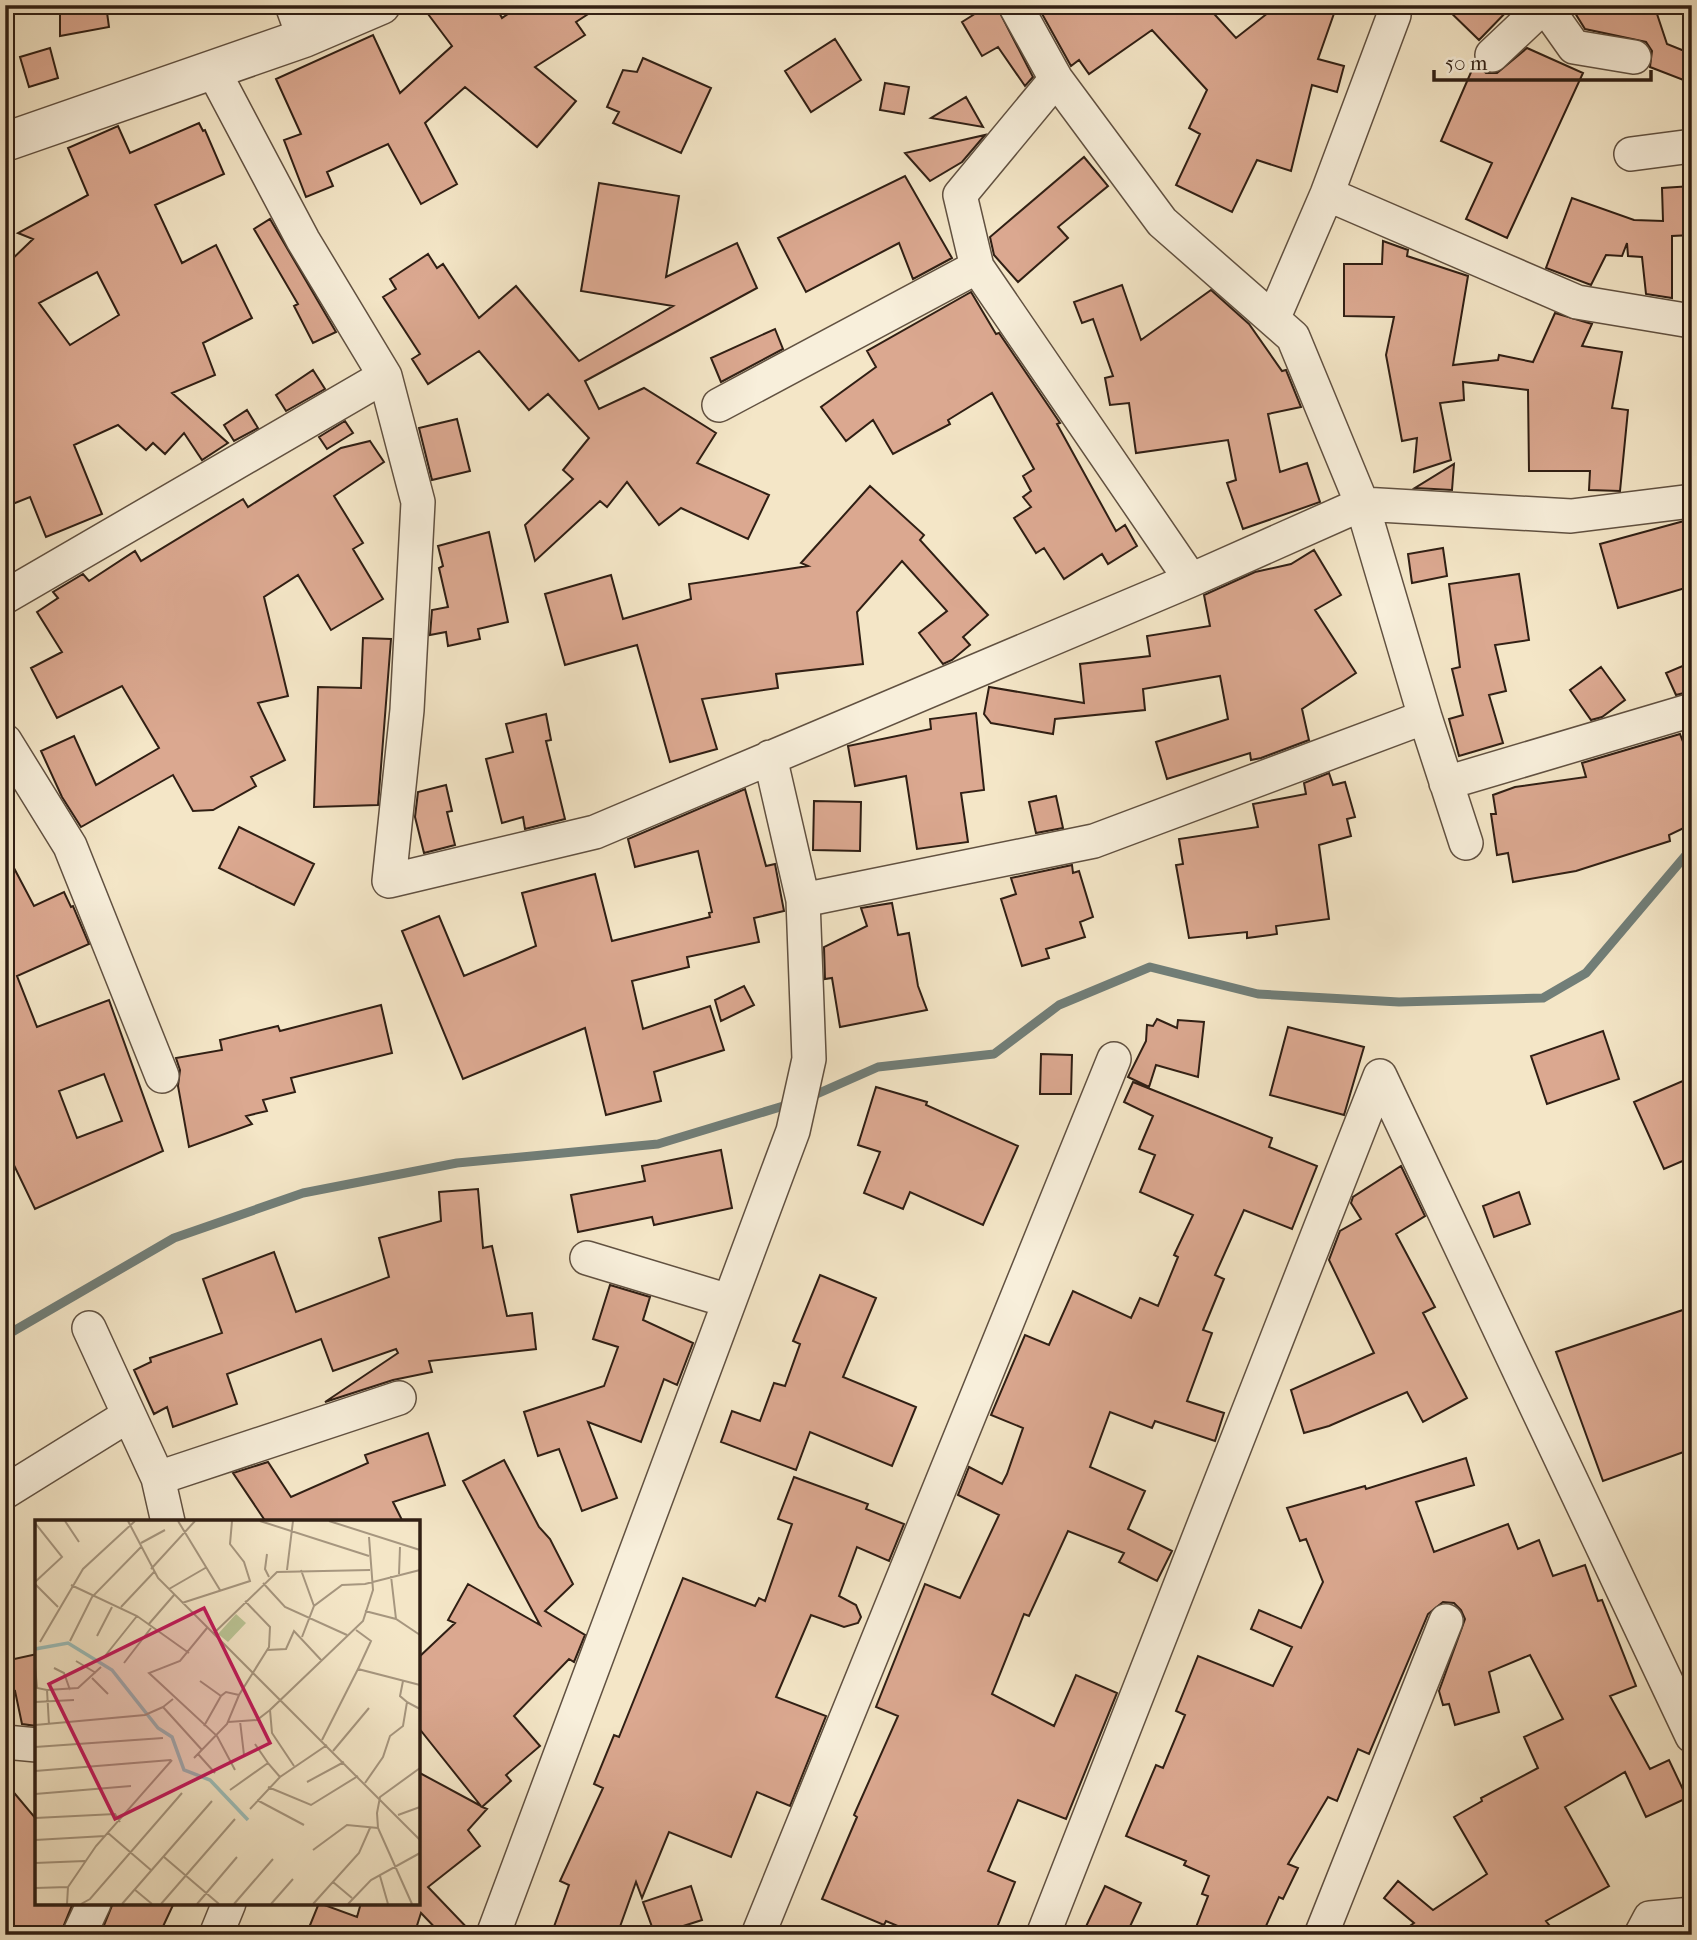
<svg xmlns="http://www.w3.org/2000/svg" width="1697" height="1940" viewBox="0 0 1697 1940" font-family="'IM FELL French Canon',serif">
<rect width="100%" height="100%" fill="#f4e6c7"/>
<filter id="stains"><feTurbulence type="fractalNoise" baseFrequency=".00286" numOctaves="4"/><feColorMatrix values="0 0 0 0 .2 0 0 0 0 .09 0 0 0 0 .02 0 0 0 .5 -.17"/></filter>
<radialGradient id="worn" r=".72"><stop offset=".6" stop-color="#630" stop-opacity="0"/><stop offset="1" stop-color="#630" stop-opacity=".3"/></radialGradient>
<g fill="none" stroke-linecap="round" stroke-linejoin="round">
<path stroke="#717e78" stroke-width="9" d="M 810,1097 L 878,1067 L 994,1054 L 1059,1005 L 1150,967 L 1258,994 L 1399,1002 L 1543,998 L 1586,973 L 1692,848
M 5,1336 L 174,1238 L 303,1193 L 457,1163 L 658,1144 L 790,1104"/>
</g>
<path fill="#dba890" stroke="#301f14" stroke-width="2" fill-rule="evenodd" d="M 60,5 L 106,5 L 109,27 L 60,36 Z
M 440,5 L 495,5 L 502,18 L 521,5 L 602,5 L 576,22 L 585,35 L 535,67 L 576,101 L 537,147 L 465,87 L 425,123 L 457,184 L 421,204 L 388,144 L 327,172 L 333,186 L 306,197 L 284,140 L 301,134 L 276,79 L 373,35 L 400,93 L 452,46 L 428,14 Z
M 989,5 L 996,5 L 1033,77 L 1025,86 L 998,47 L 982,56 L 962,22 Z
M 1049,5 L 1206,5 L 1236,38 L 1278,5 L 1337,5 L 1318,59 L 1344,66 L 1337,92 L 1312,85 L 1291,171 L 1257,160 L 1232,212 L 1176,185 L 1200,134 L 1189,128 L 1207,90 L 1152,30 L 1089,74 L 1079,60 L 1071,66 L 1041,12 Z
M 1443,5 L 1513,5 L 1479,40 Z
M 1570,5 L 1654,5 L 1667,44 L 1692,54 L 1692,67 L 1686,81 L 1650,67 L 1652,51 L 1646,42 L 1585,29 Z
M 835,39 L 861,80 L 811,112 L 785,71 Z
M 50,48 L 58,78 L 29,87 L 20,57 Z
M 1527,48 L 1583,73 L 1507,238 L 1466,219 L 1492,163 L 1441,141 L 1475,63 L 1486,73 L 1497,73 Z
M 643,58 L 711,88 L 681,153 L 613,123 L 619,112 L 607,107 L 623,70 L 637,72 Z
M 885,83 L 909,87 L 904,114 L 880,110 Z
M 966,97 L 983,127 L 931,118 Z
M 199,123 L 203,131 L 205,130 L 224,174 L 155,205 L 182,263 L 216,245 L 252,318 L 203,343 L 215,375 L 172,393 L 228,443 L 202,460 L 184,433 L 165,454 L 153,443 L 146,450 L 118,425 L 74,445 L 102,514 L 46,537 L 30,497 L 5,507 L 5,266 L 33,239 L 18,233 L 88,195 L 68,148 L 118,126 L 130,153 ZM 97,272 L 119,315 L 70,345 L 39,303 Z
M 985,135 L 962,162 L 930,181 L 905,153 Z
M 1084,157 L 1108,186 L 1058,227 L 1068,238 L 1018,282 L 994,255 L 990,237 Z
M 905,176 L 952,258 L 913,279 L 899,243 L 806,292 L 778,238 Z
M 599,183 L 679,196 L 666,277 L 737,243 L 757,288 L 585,381 L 599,409 L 644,388 L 716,433 L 697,463 L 769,495 L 748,539 L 681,508 L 659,525 L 627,482 L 607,507 L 600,501 L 535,561 L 525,525 L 573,479 L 563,470 L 589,438 L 548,394 L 529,410 L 479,351 L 428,384 L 412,359 L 420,354 L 383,297 L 396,289 L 390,279 L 428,254 L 437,268 L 443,264 L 479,318 L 516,286 L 579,361 L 673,306 L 581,291 Z
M 1692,186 L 1692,235 L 1672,236 L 1672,298 L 1646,294 L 1642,257 L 1628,256 L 1627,243 L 1622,256 L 1606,255 L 1591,285 L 1546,268 L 1572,198 L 1634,220 L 1663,221 L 1662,188 Z
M 270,219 L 336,332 L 313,343 L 294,306 L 298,304 L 254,229 Z
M 1383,241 L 1408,250 L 1407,256 L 1468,276 L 1453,365 L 1498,360 L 1499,355 L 1533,362 L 1555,313 L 1592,324 L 1582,346 L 1622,352 L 1612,408 L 1628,410 L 1620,491 L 1589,490 L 1590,471 L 1529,471 L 1528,390 L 1463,382 L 1464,400 L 1440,403 L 1451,460 L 1414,472 L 1417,438 L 1402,441 L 1386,355 L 1394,317 L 1344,316 L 1344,264 L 1382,264 Z
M 1122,285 L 1141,340 L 1211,290 L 1249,324 L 1282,371 L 1286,370 L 1301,407 L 1268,414 L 1280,472 L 1307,463 L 1320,502 L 1243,529 L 1227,483 L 1236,480 L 1228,440 L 1136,453 L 1129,403 L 1110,405 L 1105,378 L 1113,376 L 1093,319 L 1082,323 L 1074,302 Z
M 971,292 L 996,334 L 999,333 L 1060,423 L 1057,424 L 1116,531 L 1125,525 L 1137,546 L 1108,564 L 1102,554 L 1064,579 L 1044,548 L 1036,553 L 1014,518 L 1031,507 L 1023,497 L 1031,491 L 1023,476 L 1034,469 L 992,393 L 948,420 L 950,424 L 893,454 L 873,420 L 846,441 L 821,407 L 876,367 L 867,351 Z
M 775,329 L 783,349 L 721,382 L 711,358 Z
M 313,370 L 325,389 L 286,411 L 276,395 Z
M 247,410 L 258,428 L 234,441 L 224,425 Z
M 457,419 L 470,471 L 432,480 L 419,428 Z
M 345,421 L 353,433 L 327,449 L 319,437 Z
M 370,441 L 384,462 L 334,496 L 363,543 L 353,549 L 383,599 L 331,630 L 298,575 L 264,597 L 288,696 L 258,703 L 285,760 L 251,777 L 256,786 L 213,810 L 193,811 L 173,775 L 81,827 L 62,797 L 41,751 L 74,736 L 96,785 L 159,748 L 122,686 L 57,718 L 31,668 L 62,652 L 37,612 L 58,598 L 53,592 L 83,574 L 89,581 L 135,551 L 141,561 L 243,499 L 248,507 L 341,448 Z
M 1454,464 L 1452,490 L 1415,488 Z
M 870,486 L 924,535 L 920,540 L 988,615 L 963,637 L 970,645 L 952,660 L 943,664 L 919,633 L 947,611 L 902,561 L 857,612 L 863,664 L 776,674 L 778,688 L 702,699 L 717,749 L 670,762 L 637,645 L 565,665 L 545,594 L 611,575 L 623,619 L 691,599 L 689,584 L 808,566 L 801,563 Z
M 1684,521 L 1692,549 L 1692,586 L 1618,608 L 1600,544 Z
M 489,532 L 508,622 L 478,629 L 480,639 L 448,646 L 446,632 L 430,635 L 432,610 L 448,607 L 439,568 L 443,566 L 438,546 Z
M 1443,548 L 1447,576 L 1412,583 L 1408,554 Z
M 1314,550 L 1341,595 L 1315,610 L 1356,673 L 1302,709 L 1309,740 L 1261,758 L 1251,760 L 1250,753 L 1167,779 L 1156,742 L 1228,719 L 1220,676 L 1143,689 L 1145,710 L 1055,719 L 1053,734 L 991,723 L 984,714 L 989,687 L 1084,703 L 1080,664 L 1150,656 L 1147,636 L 1210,626 L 1204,595 L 1255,572 L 1291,564 Z
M 1519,574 L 1529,640 L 1495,645 L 1506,691 L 1489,695 L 1503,743 L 1459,756 L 1449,719 L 1463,715 L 1452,669 L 1460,667 L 1449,584 Z
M 363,638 L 391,639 L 378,805 L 314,807 L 318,687 L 361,688 Z
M 1692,662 L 1692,691 L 1676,695 L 1666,673 Z
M 1601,667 L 1625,700 L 1602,717 L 1591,720 L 1570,690 Z
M 976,713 L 984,790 L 961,793 L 968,842 L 917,849 L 906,776 L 855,786 L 848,746 L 931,729 L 930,719 Z
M 546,714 L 551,740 L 546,741 L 565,819 L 525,829 L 523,817 L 502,823 L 486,759 L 513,752 L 506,724 Z
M 1680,734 L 1692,765 L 1692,824 L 1669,835 L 1670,841 L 1576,871 L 1513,882 L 1508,853 L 1497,855 L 1491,814 L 1496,814 L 1493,795 L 1515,787 L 1586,777 L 1582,763 Z
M 1329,773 L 1333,785 L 1345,782 L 1355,817 L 1347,819 L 1351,836 L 1319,845 L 1329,919 L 1276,926 L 1277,934 L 1247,938 L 1247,932 L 1189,938 L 1176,865 L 1183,864 L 1179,839 L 1258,827 L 1253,804 L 1306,794 L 1304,783 Z
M 446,785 L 452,811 L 447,812 L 455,845 L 424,853 L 415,817 L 418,792 Z
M 745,789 L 766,866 L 775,864 L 784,911 L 754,918 L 759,942 L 687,957 L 689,967 L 632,981 L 643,1029 L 710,1006 L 724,1050 L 654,1072 L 661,1101 L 606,1115 L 585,1028 L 463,1079 L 402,931 L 439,916 L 464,976 L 536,946 L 522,893 L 595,874 L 612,941 L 710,917 L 709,913 L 712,912 L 698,851 L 635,867 L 628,839 Z
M 1056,796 L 1063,828 L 1036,833 L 1029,802 Z
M 814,801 L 861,802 L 860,851 L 813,850 Z
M 239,827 L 314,864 L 294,905 L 219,868 Z
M 5,851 L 34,906 L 64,892 L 71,907 L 73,906 L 89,944 L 17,976 L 37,1027 L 109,1000 L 163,1151 L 35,1209 L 12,1161 L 5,1164 ZM 104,1074 L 122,1121 L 77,1138 L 59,1091 Z
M 1072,865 L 1073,873 L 1079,871 L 1093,917 L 1080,922 L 1085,937 L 1046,949 L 1049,958 L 1022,966 L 1001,899 L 1016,894 L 1011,878 Z
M 892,903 L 898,935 L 909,933 L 918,986 L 927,1010 L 840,1027 L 832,978 L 825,979 L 824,947 L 867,926 L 861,908 Z
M 744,986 L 754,1005 L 721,1021 L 715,1000 Z
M 381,1005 L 392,1053 L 291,1078 L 295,1092 L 263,1100 L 267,1111 L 246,1116 L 252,1124 L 189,1147 L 178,1086 L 180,1070 L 176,1058 L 222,1050 L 220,1040 L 278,1026 L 280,1031 Z
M 1157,1019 L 1177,1028 L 1178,1020 L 1204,1022 L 1198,1077 L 1156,1065 L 1149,1087 L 1128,1077 L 1146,1041 L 1147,1025 L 1153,1026 Z
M 1288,1027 L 1364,1047 L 1344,1115 L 1270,1095 Z
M 1603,1031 L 1619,1079 L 1547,1104 L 1531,1056 Z
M 1041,1054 L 1072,1055 L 1071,1094 L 1040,1094 Z
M 1692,1077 L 1692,1157 L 1664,1169 L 1634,1102 Z
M 1133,1082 L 1272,1138 L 1269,1147 L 1317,1166 L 1292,1229 L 1244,1210 L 1215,1275 L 1224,1279 L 1203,1330 L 1212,1333 L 1187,1401 L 1224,1413 L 1215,1441 L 1155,1421 L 1152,1428 L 1110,1412 L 1090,1467 L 1145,1491 L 1128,1529 L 1172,1551 L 1157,1581 L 1119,1562 L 1124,1553 L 1068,1531 L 1029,1616 L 1024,1614 L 992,1694 L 1054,1726 L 1076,1675 L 1117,1693 L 1066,1819 L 1018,1800 L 988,1871 L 1015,1882 L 994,1935 L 919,1935 L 886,1921 L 884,1925 L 822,1899 L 857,1817 L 854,1815 L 898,1716 L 876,1707 L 925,1584 L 960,1598 L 999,1515 L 958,1495 L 969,1467 L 1002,1484 L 1007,1474 L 1023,1428 L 991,1415 L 1025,1335 L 1049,1345 L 1073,1291 L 1131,1318 L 1140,1298 L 1158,1306 L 1178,1257 L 1174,1255 L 1193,1215 L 1140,1192 L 1155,1155 L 1139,1149 L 1153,1116 L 1124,1102 Z
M 876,1087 L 927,1102 L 926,1105 L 1018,1146 L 983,1225 L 910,1192 L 903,1209 L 864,1193 L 880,1152 L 858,1145 Z
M 721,1150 L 732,1208 L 654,1225 L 652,1217 L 578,1232 L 571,1195 L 645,1181 L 642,1166 Z
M 1401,1166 L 1425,1216 L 1396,1234 L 1435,1307 L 1423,1313 L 1467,1398 L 1423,1422 L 1407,1392 L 1329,1426 L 1304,1433 L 1291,1390 L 1374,1353 L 1329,1260 L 1340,1231 L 1361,1219 L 1351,1203 L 1353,1197 Z
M 478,1189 L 483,1248 L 492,1246 L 507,1316 L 532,1313 L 536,1349 L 429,1361 L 432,1372 L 393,1380 L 325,1402 L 398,1353 L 396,1349 L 333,1371 L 321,1339 L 227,1374 L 237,1404 L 173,1427 L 167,1407 L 154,1414 L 134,1370 L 151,1362 L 150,1358 L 222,1333 L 203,1279 L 274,1252 L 296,1312 L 389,1277 L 379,1238 L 441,1221 L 439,1192 Z
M 1519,1192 L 1530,1224 L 1494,1237 L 1483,1206 Z
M 820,1275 L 876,1298 L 843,1377 L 916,1407 L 892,1466 L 810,1432 L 796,1470 L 721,1442 L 732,1411 L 760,1421 L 774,1383 L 785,1386 L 800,1344 L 793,1341 Z
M 610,1285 L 650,1297 L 643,1320 L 693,1343 L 677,1385 L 664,1379 L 641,1442 L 588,1422 L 617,1498 L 582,1511 L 559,1449 L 538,1456 L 524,1412 L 604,1386 L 618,1347 L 593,1339 Z
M 1692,1307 L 1692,1449 L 1603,1481 L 1556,1352 Z
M 428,1433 L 445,1485 L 393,1502 L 403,1522 L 266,1522 L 233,1473 L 268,1462 L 291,1497 L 368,1463 L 365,1455 Z
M 1466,1458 L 1474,1485 L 1416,1502 L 1434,1552 L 1508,1524 L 1518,1549 L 1539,1540 L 1553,1576 L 1585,1565 L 1598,1601 L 1602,1600 L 1636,1686 L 1610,1696 L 1650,1769 L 1669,1760 L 1687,1798 L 1646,1817 L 1625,1772 L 1565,1807 L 1609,1886 L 1546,1921 L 1557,1935 L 1397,1935 L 1414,1923 L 1384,1898 L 1398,1881 L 1433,1910 L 1487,1874 L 1454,1817 L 1482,1801 L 1481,1798 L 1538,1768 L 1524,1737 L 1563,1719 L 1530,1655 L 1489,1672 L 1499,1712 L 1455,1725 L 1449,1704 L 1443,1705 L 1439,1691 L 1465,1619 L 1461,1610 L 1454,1603 L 1443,1602 L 1428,1614 L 1369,1754 L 1358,1749 L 1337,1801 L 1328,1797 L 1288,1864 L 1298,1868 L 1283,1899 L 1279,1897 L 1262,1935 L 1193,1935 L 1208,1896 L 1202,1894 L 1209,1876 L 1184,1865 L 1186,1861 L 1126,1836 L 1156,1765 L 1163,1768 L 1185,1715 L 1176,1711 L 1198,1656 L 1273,1686 L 1292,1647 L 1251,1629 L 1259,1610 L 1301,1628 L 1323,1582 L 1306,1539 L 1300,1541 L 1287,1508 L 1365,1486 L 1366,1489 Z
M 504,1460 L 539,1527 L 550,1539 L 573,1584 L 545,1611 L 585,1635 L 574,1662 L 569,1659 L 514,1716 L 540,1746 L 506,1775 L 511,1781 L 482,1807 L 487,1809 L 468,1830 L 480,1846 L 428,1887 L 474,1935 L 442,1935 L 421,1913 L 414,1935 L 306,1935 L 319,1903 L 357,1917 L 361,1903 L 418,1903 L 418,1772 L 481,1806 L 418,1727 L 418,1658 L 455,1623 L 448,1620 L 468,1584 L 540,1625 L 463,1481 Z
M 794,1477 L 868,1504 L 866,1509 L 904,1524 L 889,1561 L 857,1547 L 839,1596 L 856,1605 L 861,1617 L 858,1623 L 844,1627 L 811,1615 L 776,1697 L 826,1716 L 790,1806 L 757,1792 L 731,1857 L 669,1832 L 642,1898 L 636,1882 L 617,1935 L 551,1935 L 569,1885 L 560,1881 L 603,1788 L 594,1784 L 614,1735 L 619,1737 L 683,1578 L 755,1606 L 759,1598 L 765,1601 L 792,1524 L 778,1519 Z
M 37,1654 L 37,1726 L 22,1724 L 15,1691 L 5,1693 L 5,1661 Z
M 5,1782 L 37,1820 L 37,1903 L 73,1903 L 60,1935 L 5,1935 Z
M 691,1886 L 702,1920 L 655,1935 L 643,1902 Z
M 1105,1886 L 1141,1903 L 1126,1935 L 1082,1935 Z
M 113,1903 L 174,1903 L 159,1935 L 100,1935 Z"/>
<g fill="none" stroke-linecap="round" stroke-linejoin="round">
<g stroke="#615141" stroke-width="36">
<path id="minor" d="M 292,5 L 304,38
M 1015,5 L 1056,79 L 1162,222 L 1293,337 L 1362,504 L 1425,717 L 1466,843
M 1545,6 L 1574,47 L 1634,57
M 1492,55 L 1545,5
M 213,70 L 303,240 L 385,376 L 418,502 L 407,710 L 389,881 L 595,832 L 1191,580 L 1362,504 L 1571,516 L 1692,501
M 1056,79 L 960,195 L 977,267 L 1191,580
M 1631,154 L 1692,146
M 1327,194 L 1577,302 L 1685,320
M 1274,317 L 1327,194 L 1394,15 L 1392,5
M 719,405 L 977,267
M 5,597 L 385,376
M 5,741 L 70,846 L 162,1076
M 770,757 L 803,900 L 1094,841 L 1425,717
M 1446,783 L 1692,710
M 1380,1076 L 1692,1736
M 587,1258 L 729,1301
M 89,1328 L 158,1478 L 168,1522
M 158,1478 L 399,1398
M 5,1492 L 129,1415
M 5,1742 L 37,1745
M 79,1935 L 94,1903
M 216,1935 L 229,1903
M 493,1935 L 793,1131 L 809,1059 L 803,900
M 758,1935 L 1114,1059
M 1043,1935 L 1380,1076
M 1321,1935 L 1446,1621
M 1641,1935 L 1650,1918 L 1692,1914"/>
</g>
<g stroke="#615141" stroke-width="41">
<path id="tertiary" d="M 5,142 L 304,38 L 381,5"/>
</g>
<use href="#minor" stroke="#f8efdb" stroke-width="33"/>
<use href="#tertiary" stroke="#f8efdb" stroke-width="38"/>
</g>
<g transform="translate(35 1520)">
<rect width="385" height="385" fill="#f4e6c7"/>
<path d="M 201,94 L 211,103 L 193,122 L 183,114 Z" fill="#bbc596"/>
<path fill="none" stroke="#9cbeba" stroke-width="3.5" d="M 0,129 L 33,123 L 77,150 L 123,208 L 137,217 L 149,250 L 175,260 L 213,300"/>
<path fill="none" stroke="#a6967f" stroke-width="2" d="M 30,1 L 44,22M 93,1 L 123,58 L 385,320M 143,1 L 185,70M 225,1 L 334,36M 294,1 L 385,30M 0,3 L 27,37 L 0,62M 106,23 L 130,10M 232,34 L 230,49 L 234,57M 116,49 L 160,1M 252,50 L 258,1M 266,50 L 279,86M 364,54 L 365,27M 356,56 L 361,99M 228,63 L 250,87 L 312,115M 0,64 L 23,87M 36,65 L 102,96 L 154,133M 134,69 L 172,47M 147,83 L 215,61 L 209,42 L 195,24 L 197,1M 86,87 L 119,52M 330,91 L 361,99 L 385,115M 113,105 L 139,75M 172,108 L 145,141 L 114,153 L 182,216 L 200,250M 321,110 L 336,121 L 323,149 L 385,165M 178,114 L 242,52 L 335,50M 62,116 L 77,87M 267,117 L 279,86 L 307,65 L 330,64 L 385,50M 35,121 L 57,77 L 107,26M 5,122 L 48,49 L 100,1M 232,130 L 251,129 L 259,111 L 287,141M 70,136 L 102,96M 41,141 L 61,153M 89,143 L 116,108M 0,146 L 2,168 L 12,170 L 43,168 L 66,147M 19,148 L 29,153 L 35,170M 57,158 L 73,174M 165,161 L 186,176M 368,161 L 365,176 L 372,182M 12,170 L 14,205M 138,179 L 128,187 L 167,230M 0,182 L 39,180M 205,201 L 209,235M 193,202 L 222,200 L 235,190M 0,205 L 110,195 L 128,187M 169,206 L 186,176 L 191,172 L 204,175M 287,220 L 323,149M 220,224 L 233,243M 0,227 L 128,218M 298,231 L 334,188M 163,234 L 180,253M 159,238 L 192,204 L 204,175 L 234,127 L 235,107 L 210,81M 259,246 L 237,213 L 235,190 L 328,101 L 338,70 L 334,17M 0,251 L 136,240M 272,262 L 309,242M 330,263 L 348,237 L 355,216 L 368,206 L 372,182 L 385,189M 233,267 L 276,285 L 323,256M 195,270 L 233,243 L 245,257M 0,274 L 96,266M 222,280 L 269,305M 215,289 L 245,257 L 292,225M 363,295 L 385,287M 0,298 L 80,294 L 85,302M 73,313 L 117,351M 0,320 L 70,316M 278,330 L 312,305 L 343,308M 129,337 L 184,384M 0,343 L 50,341M 345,356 L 353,384M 298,362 L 317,378M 0,368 L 33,367M 99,369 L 117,384M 32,384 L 33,367 L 61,326 L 137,240M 46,384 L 55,379 L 147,273M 87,384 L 177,281M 126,384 L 200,299M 162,384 L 202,337M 199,384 L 238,339M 236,384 L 258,359M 278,384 L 324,333 L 335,308M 313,384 L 336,360 L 385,333M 377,384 L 343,308 L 342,293 L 345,277 L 385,248"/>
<path fill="#c2185b" fill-opacity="0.15" stroke="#c2185b" stroke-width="3.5" d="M 169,88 L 235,223 L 80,299 L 14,164 Z"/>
<rect width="385" height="385" fill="none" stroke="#301f14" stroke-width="3.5"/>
</g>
<rect width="1697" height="1940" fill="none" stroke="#f4e6c7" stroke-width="28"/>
<rect x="7" y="7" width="1683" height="1926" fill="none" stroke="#301f14" stroke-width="3.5"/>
<rect x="14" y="14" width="1669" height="1912" fill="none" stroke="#301f14" stroke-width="2"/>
<path d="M1434 70v10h217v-10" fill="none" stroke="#301f14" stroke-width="3.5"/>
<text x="1445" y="70" font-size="21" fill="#301f14" stroke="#f8efdb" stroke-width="5" paint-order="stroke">50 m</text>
<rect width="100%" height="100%" filter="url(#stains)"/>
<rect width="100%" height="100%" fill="url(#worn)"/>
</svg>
